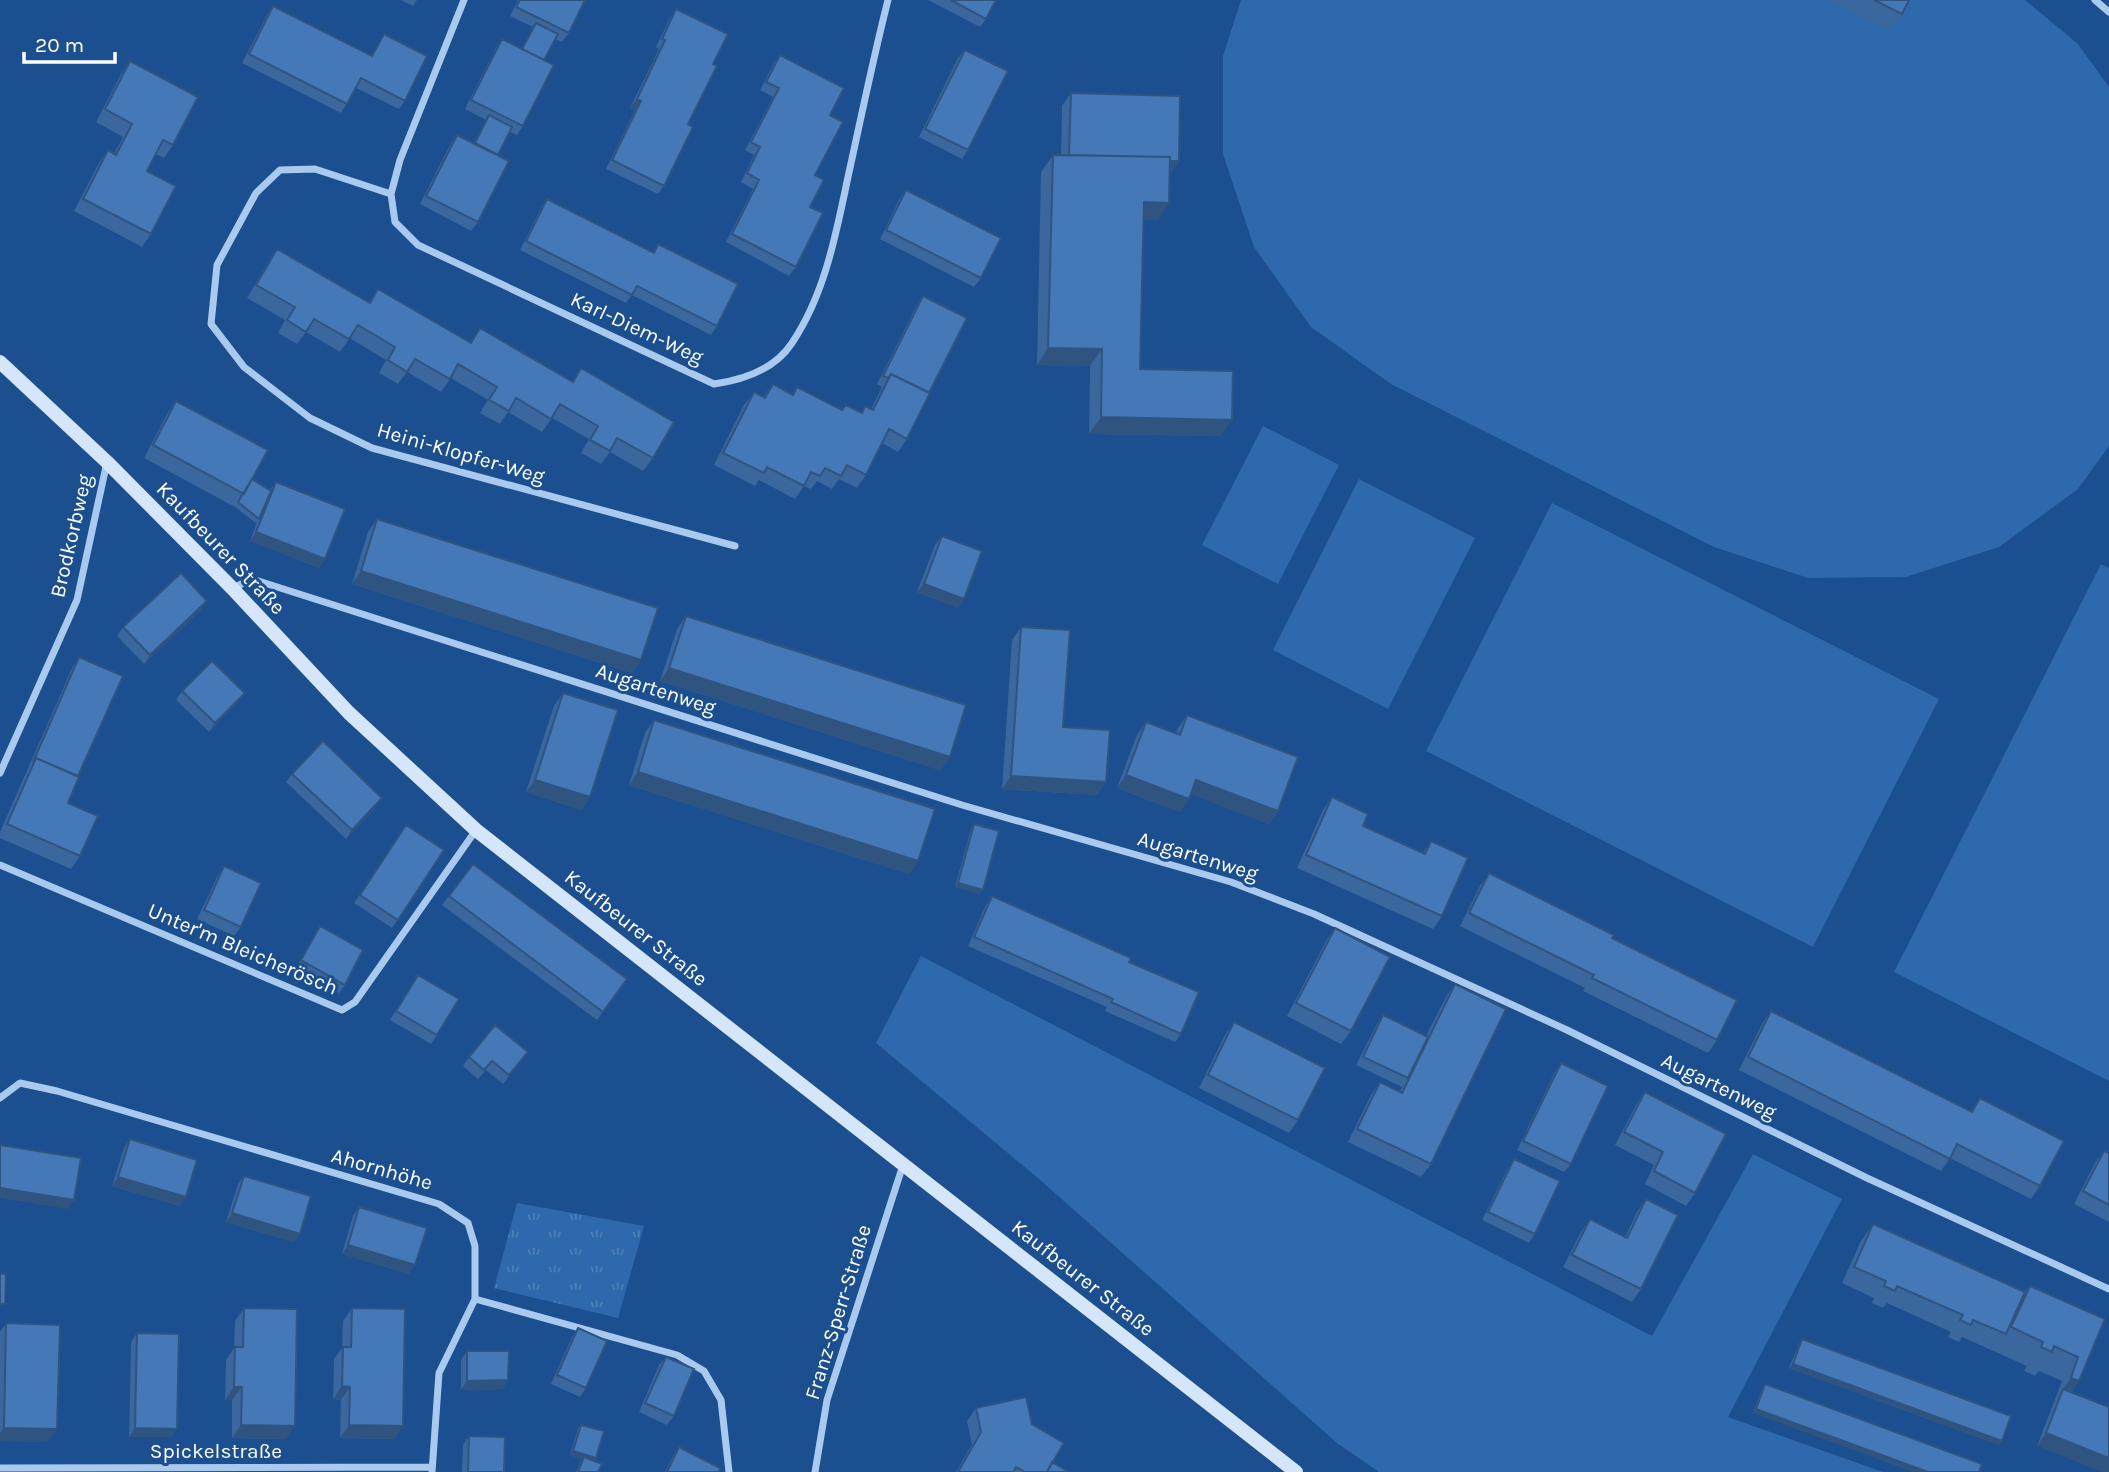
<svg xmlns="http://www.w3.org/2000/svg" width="2109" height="1472" viewBox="0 0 2109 1472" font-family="Karla,sans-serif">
<defs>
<pattern id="park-tufts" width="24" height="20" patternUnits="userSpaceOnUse" patternTransform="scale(1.75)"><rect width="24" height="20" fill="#2e69ad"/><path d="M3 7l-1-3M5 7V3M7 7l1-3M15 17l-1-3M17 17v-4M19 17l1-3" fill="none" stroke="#4d80b9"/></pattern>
</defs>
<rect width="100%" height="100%" fill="#1b4f8f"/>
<path fill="#2e69ad" d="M 1241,0 L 2025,0 L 2078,44 L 2109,87 L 2109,446 L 2078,489 L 1999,547 L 1906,577 L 1808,578 L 1714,547 L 1391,384 L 1311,327 L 1254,247 L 1223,154 L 1223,56 Z
M 1263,426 L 1339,465 L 1278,584 L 1202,545 Z
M 1359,479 L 1475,538 L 1388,709 L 1273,650 Z
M 1552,503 L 1939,699 L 1813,947 L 1426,751 Z
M 2101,564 L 2109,568 L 2109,1081 L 1894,972 Z
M 921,956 L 1652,1336 L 1753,1154 L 1842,1199 L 1728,1417 L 1883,1472 L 1379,1472 L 1337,1443 L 1039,1179 L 876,1043 Z"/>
<path fill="url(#park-tufts)" d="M 517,1203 L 644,1226 L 618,1318 L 494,1288 Z"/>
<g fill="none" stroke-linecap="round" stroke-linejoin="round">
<path stroke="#a9c9ee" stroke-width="7" d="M 464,0 L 400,160 L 391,194 L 395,222 L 418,245 L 714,384 C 743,380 775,369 792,343 C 825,294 836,234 848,177 C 861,118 873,59 888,0
M 2095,0 L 2109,12
M 391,194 L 315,169 L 280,170 L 256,193 L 217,265 L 211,324 L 244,367 L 310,418 L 372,448 L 735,546
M 233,588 L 252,579 L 962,805 L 1231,882 L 1314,914 L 1567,1030 L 1867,1178 L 2109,1289
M 0,773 L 77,600 L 107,462
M 0,865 L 342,1010 L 355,1002 L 476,830
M 0,1098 L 20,1083 L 57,1091 L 439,1204 L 468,1223 L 475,1246 L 475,1299 L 439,1373 L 432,1472
M 475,1299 L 677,1355 L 704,1371 L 721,1400 L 729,1472
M 0,1468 L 432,1467
M 815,1472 L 827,1400 L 903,1165"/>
<path stroke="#d6e6fa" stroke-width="14" d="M 0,362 L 107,462 L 232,588 L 349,713 L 476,830 L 1296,1472"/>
</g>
<path fill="#3a679d" d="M 401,0 L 417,0 L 413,6 Z
M 518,0 L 585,0 L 569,33 L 562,42 L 555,39 L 544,60 L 523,126 L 517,135 L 510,132 L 498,155 L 478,222 L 471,231 L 420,204 L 451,143 L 457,135 L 474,143 L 486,120 L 465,109 L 496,48 L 502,39 L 522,49 L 533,27 L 510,16 Z
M 928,0 L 996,0 L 986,19 L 980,27 Z
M 1829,0 L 1909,0 L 1902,14 L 1890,31 Z
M 273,6 L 371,56 L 384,34 L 405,101 L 399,109 L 356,88 L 341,113 L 242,63 L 267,15 Z
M 676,9 L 713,64 L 664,186 L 658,194 L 606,169 L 635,110 L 630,108 L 659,49 L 656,47 L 670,18 Z
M 965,50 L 968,150 L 962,159 L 919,137 L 958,58 Z
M 780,55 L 830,115 L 815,175 L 810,207 L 796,267 L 789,276 L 726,242 L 753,189 L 741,182 L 754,155 L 745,150 L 773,97 L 760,90 L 774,63 Z
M 130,61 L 173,145 L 164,158 L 156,154 L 147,171 L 151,234 L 142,247 L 74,211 L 99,163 L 108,150 L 114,154 L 123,137 L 96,122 L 121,74 Z
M 1071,93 L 1179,161 L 1170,173 L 1158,220 L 1144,219 L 1140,369 L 1221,436 L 1089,434 L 1090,366 L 1037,365 L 1041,172 L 1053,155 L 1061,155 L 1062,106 Z
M 906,190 L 981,278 L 974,287 L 880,239 L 900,198 Z
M 547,199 L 653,252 L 658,244 L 717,326 L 711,335 L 632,295 L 626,303 L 520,250 L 541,208 Z
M 277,249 L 369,302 L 378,289 L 470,342 L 480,328 L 572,382 L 581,368 L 653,458 L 643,471 L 610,452 L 601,464 L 581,453 L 589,439 L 552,418 L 542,432 L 508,412 L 500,424 L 480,413 L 488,400 L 451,378 L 441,392 L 407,372 L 398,384 L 379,373 L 386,360 L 350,338 L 340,352 L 306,332 L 297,344 L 278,333 L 285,320 L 247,298 L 268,262 Z
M 923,296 L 907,439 L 898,452 L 882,443 L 866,475 L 857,488 L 839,479 L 832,489 L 817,481 L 811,489 L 804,486 L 795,499 L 759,480 L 755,486 L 714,465 L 744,405 L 754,392 L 763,397 L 773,384 L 792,394 L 797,387 L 842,410 L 861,412 L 865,406 L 871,409 L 882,387 L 877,384 L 917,305 Z
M 176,401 L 252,479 L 270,490 L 276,482 L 319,568 L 250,541 L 257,522 L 256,523 L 235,507 L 144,458 L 167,414 Z
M 377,519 L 641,660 L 632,673 L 352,584 L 368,532 Z
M 942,536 L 964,599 L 958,608 L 917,592 L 935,545 Z
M 201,610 L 144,664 L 117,636 L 123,627 Z
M 686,616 L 950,757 L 940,770 L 660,681 L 677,629 Z
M 1021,627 L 1063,727 L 1106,782 L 1097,795 L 1002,789 L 1012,640 Z
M 79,657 L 78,776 L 68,803 L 80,856 L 71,869 L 0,838 L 0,832 L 73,666 Z
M 182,691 L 238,702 L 209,732 L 176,700 Z
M 563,693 L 590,797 L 581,810 L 526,792 L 554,706 Z
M 1187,715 L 1278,811 L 1269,824 L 1191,794 L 1180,812 L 1117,788 L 1137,735 L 1146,722 L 1176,734 L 1178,728 Z
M 654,720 L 918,861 L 909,874 L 629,785 L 645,733 Z
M 292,774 L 382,798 L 376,807 L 346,839 L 286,782 Z
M 1332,797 L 1363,826 L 1423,853 L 1431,841 L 1442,916 L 1433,929 L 1297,868 L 1323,810 Z
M 974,824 L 980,894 L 955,887 L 971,829 Z
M 406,825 L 444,850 L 392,928 L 354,903 Z
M 473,864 L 627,979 L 597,1020 L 442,905 Z
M 224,866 L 241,927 L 234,936 L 197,919 L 218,875 Z
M 1489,873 L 1612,938 L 1717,1040 L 1708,1053 L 1583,991 L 1585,988 L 1460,926 L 1480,886 Z
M 992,896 L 1129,962 L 1181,1034 L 1175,1042 L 1105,1011 L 1107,1007 L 968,946 L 986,905 Z
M 320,926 L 345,985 L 339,993 L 295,969 Z
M 1335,928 L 1351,1031 L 1341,1044 L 1287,1016 L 1326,941 Z
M 418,975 L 437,1035 L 431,1044 L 390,1020 Z
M 1455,984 L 1431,1164 L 1421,1177 L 1348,1142 L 1371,1095 L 1380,1082 L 1400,1092 L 1402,1087 L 1356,1065 L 1377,1024 L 1383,1015 L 1426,1036 L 1446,997 Z
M 1771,1011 L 1971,1111 L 1980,1098 L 2040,1186 L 2031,1199 L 1950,1158 L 1941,1171 L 1739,1070 L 1762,1024 Z
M 1234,1022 L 1298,1120 L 1289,1133 L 1199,1088 L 1225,1035 Z
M 528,1052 L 503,1084 L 486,1070 L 478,1079 L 463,1066 L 469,1057 Z
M 1561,1063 L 1571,1164 L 1564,1172 L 1517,1150 L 1555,1072 Z
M 1645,1092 L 1695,1193 L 1686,1206 L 1645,1184 L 1654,1165 L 1615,1145 L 1636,1105 Z
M 130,1139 L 180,1206 L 112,1186 L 124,1148 Z
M 2104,1151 L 2109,1153 L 2109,1222 L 2074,1204 L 2095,1163 Z
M 1514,1159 L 1535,1234 L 1529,1243 L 1482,1220 L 1508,1168 Z
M 244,1176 L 294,1242 L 226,1222 L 238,1184 Z
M 1646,1199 L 1641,1289 L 1632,1302 L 1563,1267 L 1581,1232 L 1590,1219 L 1625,1237 L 1637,1212 Z
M 359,1207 L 409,1274 L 342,1254 L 353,1216 Z
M 1873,1224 L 2025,1292 L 2030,1286 L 2105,1319 L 2072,1392 L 2109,1407 L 2037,1446 L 2062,1381 L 2039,1371 L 2035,1376 L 2024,1371 L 2027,1366 L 1962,1337 L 1959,1342 L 1948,1337 L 1951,1332 L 1887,1303 L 1883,1308 L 1872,1303 L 1874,1298 L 1842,1283 L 1861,1241 Z
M 244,1308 L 286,1439 L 232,1438 L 232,1400 L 225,1400 L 226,1360 L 234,1348 L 235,1321 Z
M 352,1308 L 403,1426 L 394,1439 L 340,1438 L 341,1400 L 333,1399 L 334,1359 L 342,1348 L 343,1321 Z
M 6,1323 L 48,1442 L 0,1441 L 0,1332 Z
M 578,1328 L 586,1388 L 580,1397 L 551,1384 L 572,1337 Z
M 137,1333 L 171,1437 L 129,1437 L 131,1342 Z
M 1802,1339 L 1999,1445 L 1789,1368 L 1799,1344 Z
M 467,1351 L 508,1380 L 502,1389 L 461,1390 L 461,1360 Z
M 666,1357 L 674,1416 L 667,1425 L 639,1412 L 659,1365 Z
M 1765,1384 L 1982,1464 L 1753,1413 L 1762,1389 Z
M 976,1408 L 1032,1424 L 1052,1462 L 1069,1472 L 956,1472 L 972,1444 L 967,1421 Z
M 581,1425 L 596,1458 L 594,1461 L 598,1472 L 576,1472 L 582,1459 L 570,1455 L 578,1429 Z
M 469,1436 L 504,1472 L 462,1472 L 463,1445 Z
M 679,1447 L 719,1472 L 665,1472 L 673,1456 Z"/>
<path fill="#305480" d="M 637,99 L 641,101 L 635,110 L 630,108 Z
M 1069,159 L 1179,161 L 1169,174 Z
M 1144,202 L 1169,203 L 1158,220 L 1132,219 Z
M 1048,348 L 1102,349 L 1090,366 L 1037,365 Z
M 1101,417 L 1232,420 L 1221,436 L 1089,434 Z
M 256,532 L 325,559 L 319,568 L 250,541 Z
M 361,571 L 641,660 L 632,673 L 352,584 Z
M 924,584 L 964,599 L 958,608 L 917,592 Z
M 207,601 L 201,610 L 144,664 L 150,655 Z
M 669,668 L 950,757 L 940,770 L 660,681 Z
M 245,693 L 238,702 L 209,732 L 215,723 Z
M 638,772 L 918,861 L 909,874 L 629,785 Z
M 1126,775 L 1189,799 L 1180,812 L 1117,788 Z
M 1011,776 L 1106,782 L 1097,795 L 1002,789 Z
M 535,780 L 590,797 L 581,810 L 526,792 Z
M 1196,780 L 1278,811 L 1269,824 L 1187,793 Z
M 382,798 L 376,807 L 346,839 L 352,830 Z
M 958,883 L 983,890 L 980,894 L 955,887 Z
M 118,1177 L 186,1197 L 180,1206 L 112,1186 Z
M 0,1188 L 74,1200 L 68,1209 L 0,1198 Z
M 232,1213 L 300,1234 L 294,1242 L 226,1222 Z
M 348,1245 L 415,1265 L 409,1274 L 342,1254 Z
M 1793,1364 L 2002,1441 L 1999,1445 L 1789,1368 Z
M 2071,1378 L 2079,1381 L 2062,1405 L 2063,1389 L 2054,1401 Z
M 508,1380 L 502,1389 L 461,1390 L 467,1381 Z
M 342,1386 L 350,1387 L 341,1400 L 333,1399 Z
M 234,1387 L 242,1387 L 232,1400 L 225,1400 Z
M 1756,1409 L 1928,1472 L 1913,1472 L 1753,1413 Z
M 241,1425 L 295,1426 L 286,1439 L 232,1438 Z
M 349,1425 L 403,1426 L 394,1439 L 340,1438 Z
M 4,1428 L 57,1429 L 48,1442 L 0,1441 L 0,1433 Z
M 135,1428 L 177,1429 L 171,1437 L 129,1437 Z
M 2046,1433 L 2109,1458 L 2109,1472 L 2103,1472 L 2037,1446 Z
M 573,1451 L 596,1458 L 593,1462 L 570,1455 Z"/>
<path fill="#4478b7" stroke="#305480" stroke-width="2" d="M 520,0 L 585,0 L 569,33 L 516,7 Z
M 951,0 L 996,0 L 986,19 Z
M 1874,0 L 1909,0 L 1902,14 Z
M 273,6 L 372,56 L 384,34 L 427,56 L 405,101 L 361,78 L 347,104 L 249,54 Z
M 676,9 L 728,34 L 713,64 L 717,66 L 688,124 L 693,127 L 664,186 L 612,160 L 641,101 L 637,99 L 665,40 L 662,39 Z
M 536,23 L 558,34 L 544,60 L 522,49 Z
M 502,39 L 554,65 L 523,126 L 471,100 Z
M 965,50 L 1008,71 L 968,150 L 925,129 Z
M 780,55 L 844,88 L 830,115 L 843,122 L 815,175 L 824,180 L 810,207 L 823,213 L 796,267 L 732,234 L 759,180 L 747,173 L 760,147 L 751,142 L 779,88 L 766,82 Z
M 130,61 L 198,97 L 173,145 L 163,140 L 147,171 L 176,186 L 151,234 L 83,199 L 108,150 L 116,155 L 132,124 L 105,109 Z
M 1071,93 L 1180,96 L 1179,161 L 1170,161 L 1170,157 L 1069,155 Z
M 489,115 L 512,127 L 498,155 L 475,143 Z
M 457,135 L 509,161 L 478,222 L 426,196 Z
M 1053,155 L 1170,157 L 1169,203 L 1144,202 L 1140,369 L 1233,371 L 1232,420 L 1101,417 L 1102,349 L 1048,348 Z
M 906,190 L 1001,238 L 981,278 L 886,230 Z
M 547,199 L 654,253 L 658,244 L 738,284 L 717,326 L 637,286 L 632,295 L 526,241 Z
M 277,249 L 370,303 L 378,289 L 471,343 L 480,328 L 573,382 L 581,368 L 674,422 L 653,458 L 617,438 L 610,451 L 590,440 L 598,426 L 560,404 L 551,419 L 516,398 L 509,411 L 489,400 L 497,387 L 458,364 L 450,379 L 415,359 L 407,372 L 388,360 L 395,347 L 358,325 L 349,339 L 314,319 L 306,332 L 287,320 L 295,307 L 256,285 Z
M 923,296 L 967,318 L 929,393 L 891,374 L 888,378 L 883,376 Z
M 891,374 L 930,393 L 907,439 L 889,429 L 866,475 L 847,465 L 841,476 L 825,468 L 820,476 L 811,472 L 804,486 L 767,467 L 764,473 L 723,453 L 754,392 L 765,398 L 773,384 L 793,395 L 797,387 L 842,410 L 846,405 L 862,413 L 865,406 L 873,410 Z
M 176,401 L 268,450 L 244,494 L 153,445 Z
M 252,479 L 271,491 L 259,519 L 238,502 Z
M 276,482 L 345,509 L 325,559 L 256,532 Z
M 377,519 L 658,608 L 641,660 L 361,571 Z
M 942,536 L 982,551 L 964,599 L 924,584 Z
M 181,573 L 207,601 L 150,655 L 123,627 Z
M 686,616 L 966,705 L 950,757 L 669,668 Z
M 1021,627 L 1070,630 L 1063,727 L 1110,730 L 1106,782 L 1011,776 Z
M 79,657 L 123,676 L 78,776 L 36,758 L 33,762 Z
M 212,661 L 245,693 L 215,723 L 182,691 Z
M 563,693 L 618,710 L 590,797 L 535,780 Z
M 1187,715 L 1298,757 L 1278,811 L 1196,780 L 1189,799 L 1126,775 L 1146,722 L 1180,735 Z
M 654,720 L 935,809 L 918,861 L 638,772 Z
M 323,741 L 382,798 L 352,830 L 292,774 Z
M 36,758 L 79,777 L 68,803 L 98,816 L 80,856 L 7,824 Z
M 1332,797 L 1368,814 L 1363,826 L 1425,854 L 1431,841 L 1468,858 L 1442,916 L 1306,855 Z
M 974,824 L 999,831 L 983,890 L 958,883 Z
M 406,825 L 444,850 L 398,920 L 360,895 Z
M 473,864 L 627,979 L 603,1012 L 449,896 Z
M 224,866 L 261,883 L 241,927 L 204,910 Z
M 1489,873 L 1614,935 L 1612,938 L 1737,1000 L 1717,1040 L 1592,978 L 1594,975 L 1469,913 Z
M 992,896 L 1131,958 L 1129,962 L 1199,992 L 1181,1034 L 1111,1002 L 1113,999 L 974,937 Z
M 320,926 L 363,950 L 345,985 L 301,960 Z
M 1335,928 L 1390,957 L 1351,1031 L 1296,1003 Z
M 418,975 L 459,999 L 437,1035 L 396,1011 Z
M 1455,984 L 1506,1009 L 1431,1164 L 1357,1129 L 1380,1082 L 1402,1093 Z
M 1771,1011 L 1972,1112 L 1980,1098 L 2064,1141 L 2040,1186 L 1957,1144 L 1950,1159 L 1748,1057 Z
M 1383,1015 L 1428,1037 L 1408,1078 L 1363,1057 Z
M 1234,1022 L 1325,1068 L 1298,1120 L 1208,1075 Z
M 495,1025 L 528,1052 L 509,1075 L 492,1061 L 484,1070 L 469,1057 Z
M 1561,1063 L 1608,1086 L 1571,1164 L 1523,1141 Z
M 1645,1092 L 1726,1134 L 1695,1193 L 1654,1171 L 1663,1152 L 1624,1132 Z
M 130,1139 L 197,1160 L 186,1197 L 118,1177 Z
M 0,1145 L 81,1158 L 74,1200 L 0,1188 Z
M 2104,1151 L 2109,1153 L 2109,1205 L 2083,1191 Z
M 1514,1159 L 1560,1181 L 1535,1234 L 1488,1212 Z
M 244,1176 L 311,1196 L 300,1234 L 232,1213 Z
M 1646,1199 L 1678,1215 L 1641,1289 L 1572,1255 L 1590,1219 L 1627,1238 Z
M 359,1207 L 427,1228 L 415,1265 L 348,1245 Z
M 1873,1224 L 2025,1292 L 2006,1334 L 1973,1320 L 1971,1325 L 1960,1320 L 1963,1315 L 1897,1286 L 1895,1291 L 1884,1286 L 1886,1281 L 1854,1267 Z
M 0,1274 L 6,1274 L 5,1304 L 0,1304 Z
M 2030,1286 L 2105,1319 L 2079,1381 L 2071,1378 L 2078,1357 L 2054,1346 L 2052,1352 L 2041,1347 L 2043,1342 L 2011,1327 Z
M 244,1308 L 297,1309 L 295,1426 L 241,1425 L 242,1387 L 234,1387 L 235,1347 L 243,1347 Z
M 352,1308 L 405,1309 L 403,1426 L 349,1425 L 350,1387 L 342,1386 L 343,1347 L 351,1347 Z
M 6,1323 L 60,1325 L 57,1429 L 4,1428 Z
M 578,1328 L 607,1341 L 586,1388 L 557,1375 Z
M 137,1333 L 179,1334 L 177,1429 L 135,1428 Z
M 1802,1339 L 2011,1416 L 2002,1441 L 1793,1364 Z
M 467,1351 L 509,1351 L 508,1380 L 467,1381 Z
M 666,1357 L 694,1369 L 674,1416 L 645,1403 Z
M 1765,1384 L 1982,1464 L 1979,1472 L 1928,1472 L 1756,1409 Z
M 2063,1389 L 2109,1407 L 2109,1458 L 2046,1433 Z
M 1026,1397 L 1032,1424 L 1064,1443 L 1047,1472 L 1025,1472 L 1016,1467 L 1013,1472 L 958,1472 L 981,1432 L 976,1408 Z
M 581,1425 L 604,1431 L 596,1458 L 573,1451 Z
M 469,1436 L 505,1437 L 504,1472 L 468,1472 Z
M 679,1447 L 720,1468 L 719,1472 L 667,1472 Z
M 584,1457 L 602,1464 L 598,1472 L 578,1472 Z
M 1052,1462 L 1069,1472 L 1047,1472 Z"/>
<g text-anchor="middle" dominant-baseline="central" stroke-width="6" stroke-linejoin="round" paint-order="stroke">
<g font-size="21" fill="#fff" stroke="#1b4f8f">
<text transform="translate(637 328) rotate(25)">Karl-Diem-Weg</text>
<text transform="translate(461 453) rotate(16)">Heini-Klopfer-Weg</text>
<text transform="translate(71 536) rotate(-77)">Brodkorbweg</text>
<text transform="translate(221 548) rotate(46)">Kaufbeurer Straße</text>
<text transform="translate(656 689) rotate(18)">Augartenweg</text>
<text transform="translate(1198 856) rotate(17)">Augartenweg</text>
<text transform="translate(636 928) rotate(38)">Kaufbeurer Straße</text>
<text transform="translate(243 949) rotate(23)">Unter'm Bleicherösch</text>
<text transform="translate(1719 1086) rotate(26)">Augartenweg</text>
<text transform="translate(382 1169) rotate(16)">Ahornhöhe</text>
<text transform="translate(1083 1278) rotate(38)">Kaufbeurer Straße</text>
<text transform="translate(838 1312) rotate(-73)">Franz-Sperr-Straße</text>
<text x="216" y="1451">Spickelstraße</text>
</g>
</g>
<path d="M24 52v10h91v-10" fill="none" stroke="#ffffff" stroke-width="3.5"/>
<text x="35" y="52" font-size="21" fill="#ffffff" stroke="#1b4f8f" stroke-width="5" paint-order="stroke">20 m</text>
</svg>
